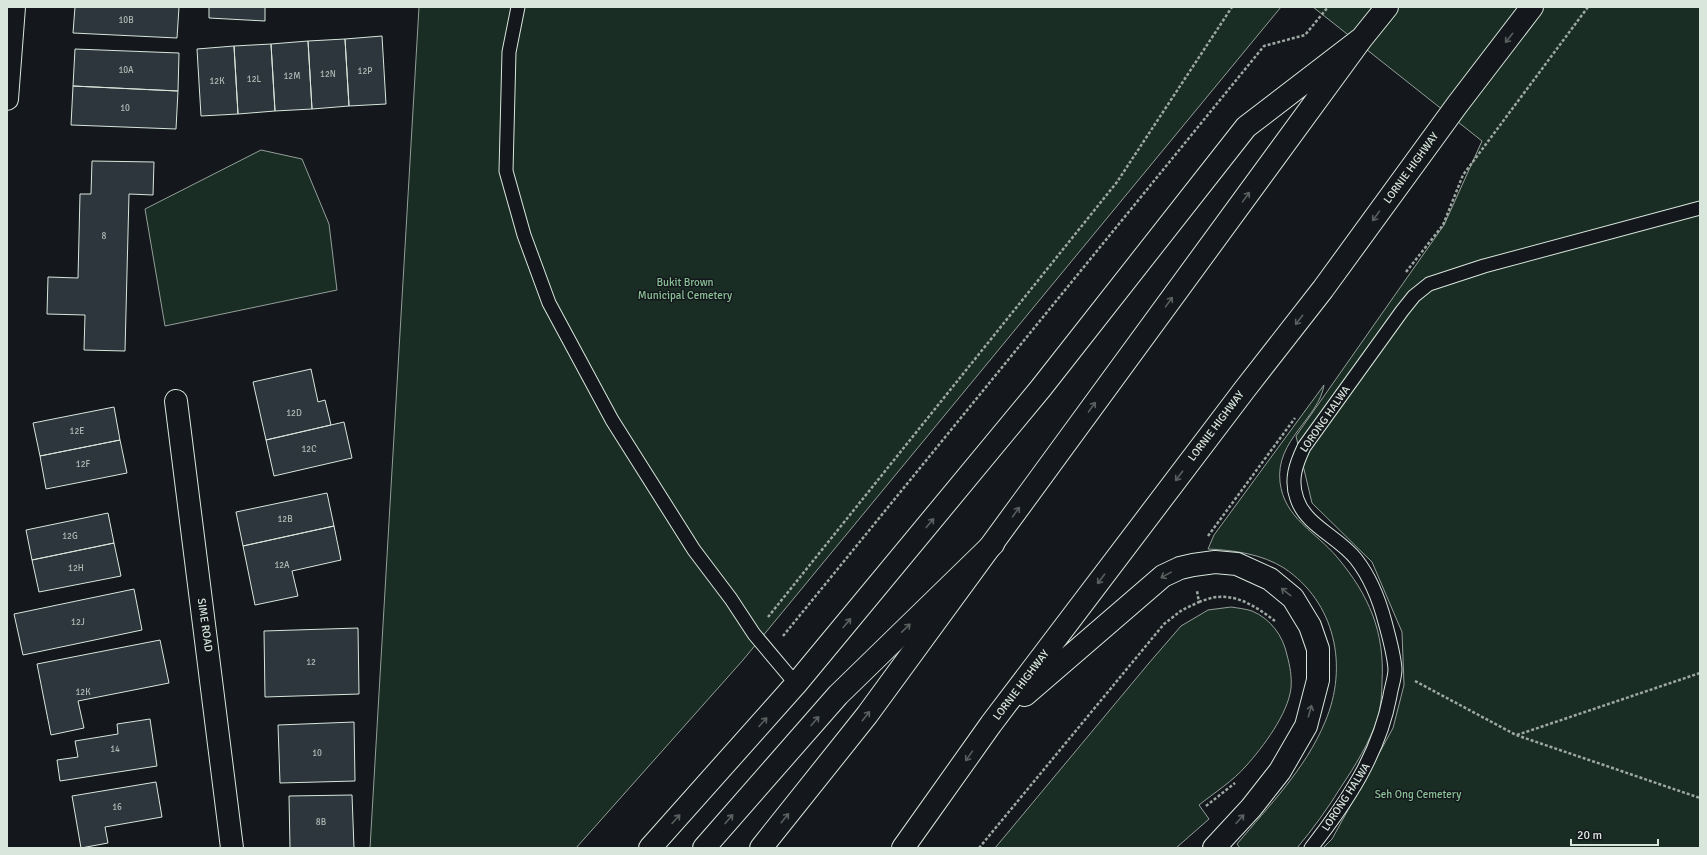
<svg xmlns="http://www.w3.org/2000/svg" width="1707" height="855" viewBox="0 0 1707 855" font-family="Signika,sans-serif">
<rect width="100%" height="100%" fill="#14181c"/>
<path fill="#1a2d24" stroke="#939e99" d="M 419,7 L 1281,7 L 743,660 L 576,848 L 370,848 Z
M 1313,7 L 1700,7 L 1700,848 L 1323,848 L 1332,839 L 1393,728 L 1404,685 L 1402,632 L 1372,562 L 1312,503 L 1296,436 L 1444,225 L 1482,141 Z
M 261,150 L 302,159 L 329,224 L 337,290 L 165,326 L 145,209 Z
M 1324,385 C 1319,418 1275,440 1280,482 C 1284,518 1316,532 1337,557 C 1369,595 1385,632 1382,682 C 1382,693 1381,706 1378,717 C 1370,742 1355,766 1341,787 C 1328,808 1313,829 1297,848 L 1240,848 L 1237,844 C 1269,806 1306,768 1325,722 C 1349,666 1335,602 1284,568 C 1262,554 1233,550 1208,549 L 1214,535 Z
M 1231,607 C 1238,608 1246,609 1252,611 C 1271,619 1283,636 1287,655 C 1290,666 1292,677 1291,688 C 1288,714 1263,747 1246,766 C 1233,781 1214,793 1199,805 L 1209,819 L 1176,848 L 995,848 L 1149,663 L 1181,626 L 1208,610 Z"/>
<path fill="#2c363c" stroke="#d8e6dc" d="M 75,7 L 179,7 L 177,38 L 73,33 Z
M 209,7 L 265,7 L 265,21 L 209,18 Z
M 382,36 L 386,104 L 349,106 L 345,39 Z
M 345,39 L 349,106 L 312,109 L 308,41 Z
M 308,41 L 312,109 L 275,111 L 271,44 Z
M 271,44 L 275,111 L 238,114 L 234,46 Z
M 234,46 L 238,114 L 201,116 L 197,49 Z
M 75,49 L 179,53 L 178,91 L 73,86 Z
M 73,86 L 178,91 L 176,129 L 71,125 Z
M 92,161 L 154,162 L 153,195 L 129,194 L 125,351 L 84,350 L 85,315 L 47,314 L 48,277 L 78,278 L 80,194 L 91,194 Z
M 311,369 L 318,402 L 325,400 L 331,425 L 266,440 L 253,382 Z
M 114,407 L 120,440 L 40,456 L 33,423 Z
M 344,422 L 352,458 L 274,476 L 266,440 Z
M 120,440 L 127,473 L 46,489 L 40,456 Z
M 327,493 L 334,526 L 243,546 L 236,512 Z
M 108,513 L 114,543 L 32,560 L 26,530 Z
M 334,526 L 341,560 L 292,571 L 298,596 L 255,605 L 243,546 Z
M 114,543 L 121,576 L 39,592 L 32,560 Z
M 134,589 L 142,630 L 23,655 L 14,614 Z
M 358,628 L 359,694 L 265,697 L 264,631 Z
M 160,640 L 169,683 L 78,701 L 84,728 L 51,735 L 37,664 Z
M 150,719 L 157,766 L 60,781 L 57,760 L 78,757 L 75,741 L 118,734 L 117,724 Z
M 354,722 L 355,781 L 280,783 L 278,725 Z
M 156,782 L 162,817 L 105,827 L 108,843 L 81,848 L 72,796 Z
M 352,795 L 354,848 L 290,848 L 289,796 Z"/>
<g fill="none" stroke-linecap="round" stroke-linejoin="round">
<g stroke="#d8e6dc" stroke-width="15">
<path id="service" d="M 518,7 L 509,52 L 506,171 L 524,235 L 549,303 L 612,420 L 694,550 L 731,599 L 754,634 L 796,684
M 1311,848 C 1347,802 1379,754 1390,696 C 1391,688 1395,678 1395,669 C 1394,654 1389,637 1385,622 C 1379,599 1370,577 1356,559 C 1339,537 1306,526 1297,499 C 1290,480 1296,464 1304,447 L 1402,311 L 1414,296 L 1429,284 L 1484,266 L 1700,208"/>
</g>
<g stroke="#d8e6dc" stroke-width="24">
<path id="minor" d="M 7,99 L 14,7
M 176,401 L 232,848"/>
</g>
<g stroke="#d8e6dc" stroke-width="24">
<path id="trunk" d="M 1025,695 L 1163,576 L 1180,568 L 1193,565 L 1215,562 L 1237,564 L 1270,579 L 1293,598 L 1310,626 L 1318,649 L 1318,680 L 1306,726 L 1280,771 L 1251,808 L 1214,848
M 650,848 L 796,684 L 1041,388 L 1246,127 L 1362,38
M 761,848 L 867,715 L 1362,38 L 1387,7
M 903,848 L 991,724 L 1245,389 L 1323,289 L 1457,105 L 1532,7"/>
</g>
<g stroke="#d8e6dc" stroke-width="24">
<path id="motorway" d="M 704,848 L 838,695 L 993,544"/>
</g>
<path stroke="#9da8a2" stroke-width="2.5" stroke-dasharray="3 2" stroke-linecap="butt" d="M 1406,272 L 1443,225 L 1463,175 L 1588,7
M 1208,536 L 1295,418
M 1199,602 C 1205,600 1212,597 1218,597 C 1240,595 1259,609 1275,621
M 768,617 L 1117,182 L 1232,7
M 783,636 L 1264,46 L 1305,35 L 1328,7
M 1415,681 L 1516,735 L 1700,798
M 1517,735 L 1700,673
M 1206,806 L 1235,783
M 979,848 L 1164,624 L 1182,610 L 1199,602 L 1197,591"/>
<use href="#service" stroke="#14181c" stroke-width="13"/>
<use href="#minor" stroke="#14181c" stroke-width="22"/>
<use href="#trunk" stroke="#14181c" stroke-width="22"/>
<use href="#motorway" stroke="#14181c" stroke-width="22"/>
</g>
<defs><path id="oneway-shaft" d="M-6 0H5M1.5-3L5.5 0L1.5 3" fill="none" stroke-width="1.6" stroke-linecap="round" stroke-linejoin="round"/></defs>
<g stroke="#59605f">
<use href="#oneway-shaft" transform="translate(1509 38) rotate(128)"/>
<use href="#oneway-shaft" transform="translate(1246 197) rotate(-54)"/>
<use href="#oneway-shaft" transform="translate(1376 216) rotate(126)"/>
<use href="#oneway-shaft" transform="translate(1169 302) rotate(-54)"/>
<use href="#oneway-shaft" transform="translate(1299 320) rotate(128)"/>
<use href="#oneway-shaft" transform="translate(1092 407) rotate(-54)"/>
<use href="#oneway-shaft" transform="translate(1179 476) rotate(127)"/>
<use href="#oneway-shaft" transform="translate(1016 512) rotate(-54)"/>
<use href="#oneway-shaft" transform="translate(930 523) rotate(-50)"/>
<use href="#oneway-shaft" transform="translate(1166 575) rotate(151)"/>
<use href="#oneway-shaft" transform="translate(1101 579) rotate(127)"/>
<use href="#oneway-shaft" transform="translate(1286 592) rotate(-142)"/>
<use href="#oneway-shaft" transform="translate(847 623) rotate(-50)"/>
<use href="#oneway-shaft" transform="translate(906 628) rotate(-44)"/>
<use href="#oneway-shaft" transform="translate(1310 711) rotate(-74)"/>
<use href="#oneway-shaft" transform="translate(866 716) rotate(-52)"/>
<use href="#oneway-shaft" transform="translate(815 721) rotate(-49)"/>
<use href="#oneway-shaft" transform="translate(763 722) rotate(-48)"/>
<use href="#oneway-shaft" transform="translate(969 756) rotate(125)"/>
<use href="#oneway-shaft" transform="translate(785 818) rotate(-51)"/>
<use href="#oneway-shaft" transform="translate(676 819) rotate(-48)"/>
<use href="#oneway-shaft" transform="translate(729 819) rotate(-49)"/>
<use href="#oneway-shaft" transform="translate(1240 819) rotate(-48)"/>
</g>
<g text-anchor="middle" dominant-baseline="central" stroke-width="3" stroke-linejoin="round" paint-order="stroke">
<g font-size="9" fill="#adbab4">
<text x="126" y="20">10B</text>
<text x="126" y="70">10A</text>
<text x="365" y="71">12P</text>
<text x="328" y="74">12N</text>
<text x="292" y="76">12M</text>
<text x="254" y="79">12L</text>
<text x="217" y="81">12K</text>
<text x="125" y="108">10</text>
<text x="104" y="236">8</text>
<text x="294" y="413">12D</text>
<text x="77" y="431">12E</text>
<text x="309" y="449">12C</text>
<text x="83" y="464">12F</text>
<text x="285" y="519">12B</text>
<text x="70" y="536">12G</text>
<text x="282" y="565">12A</text>
<text x="76" y="568">12H</text>
<text x="78" y="622">12J</text>
<text x="311" y="662">12</text>
<text x="83" y="692">12K</text>
<text x="115" y="749">14</text>
<text x="317" y="753">10</text>
<text x="117" y="807">16</text>
<text x="321" y="822">8B</text>
</g>
<g font-size="11" fill="#d8e6dc" stroke="#14181c">
<text transform="translate(1411 168) rotate(-54)">LORNIE HIGHWAY</text>
<text transform="translate(1325 419) rotate(-55)">LORONG HALWA</text>
<text transform="translate(1216 426) rotate(-53)">LORNIE HIGHWAY</text>
<text transform="translate(205 625) rotate(82)">SIME ROAD</text>
<text transform="translate(1021 685) rotate(-53)">LORNIE HIGHWAY</text>
<text transform="translate(1346 797) rotate(-57)">LORONG HALWA</text>
</g>
<g font-size="11" fill="#8ac095" stroke="#14181c">
<text x="685" y="282">Bukit Brown<tspan x="685" dy="13">Municipal Cemetery</tspan></text>
<text x="1418" y="794">Seh Ong Cemetery</text>
</g>
</g>
<rect width="1707" height="855" fill="none" stroke="#d8e6dc" stroke-width="16"/>
<path d="M1571 839v6h87v-6" fill="none" stroke="#d8e6dc" stroke-width="2"/>
<text x="1577" y="839" font-size="12" fill="#d8e6dc" stroke="#14181c" stroke-width="3" paint-order="stroke">20 m</text>
</svg>
